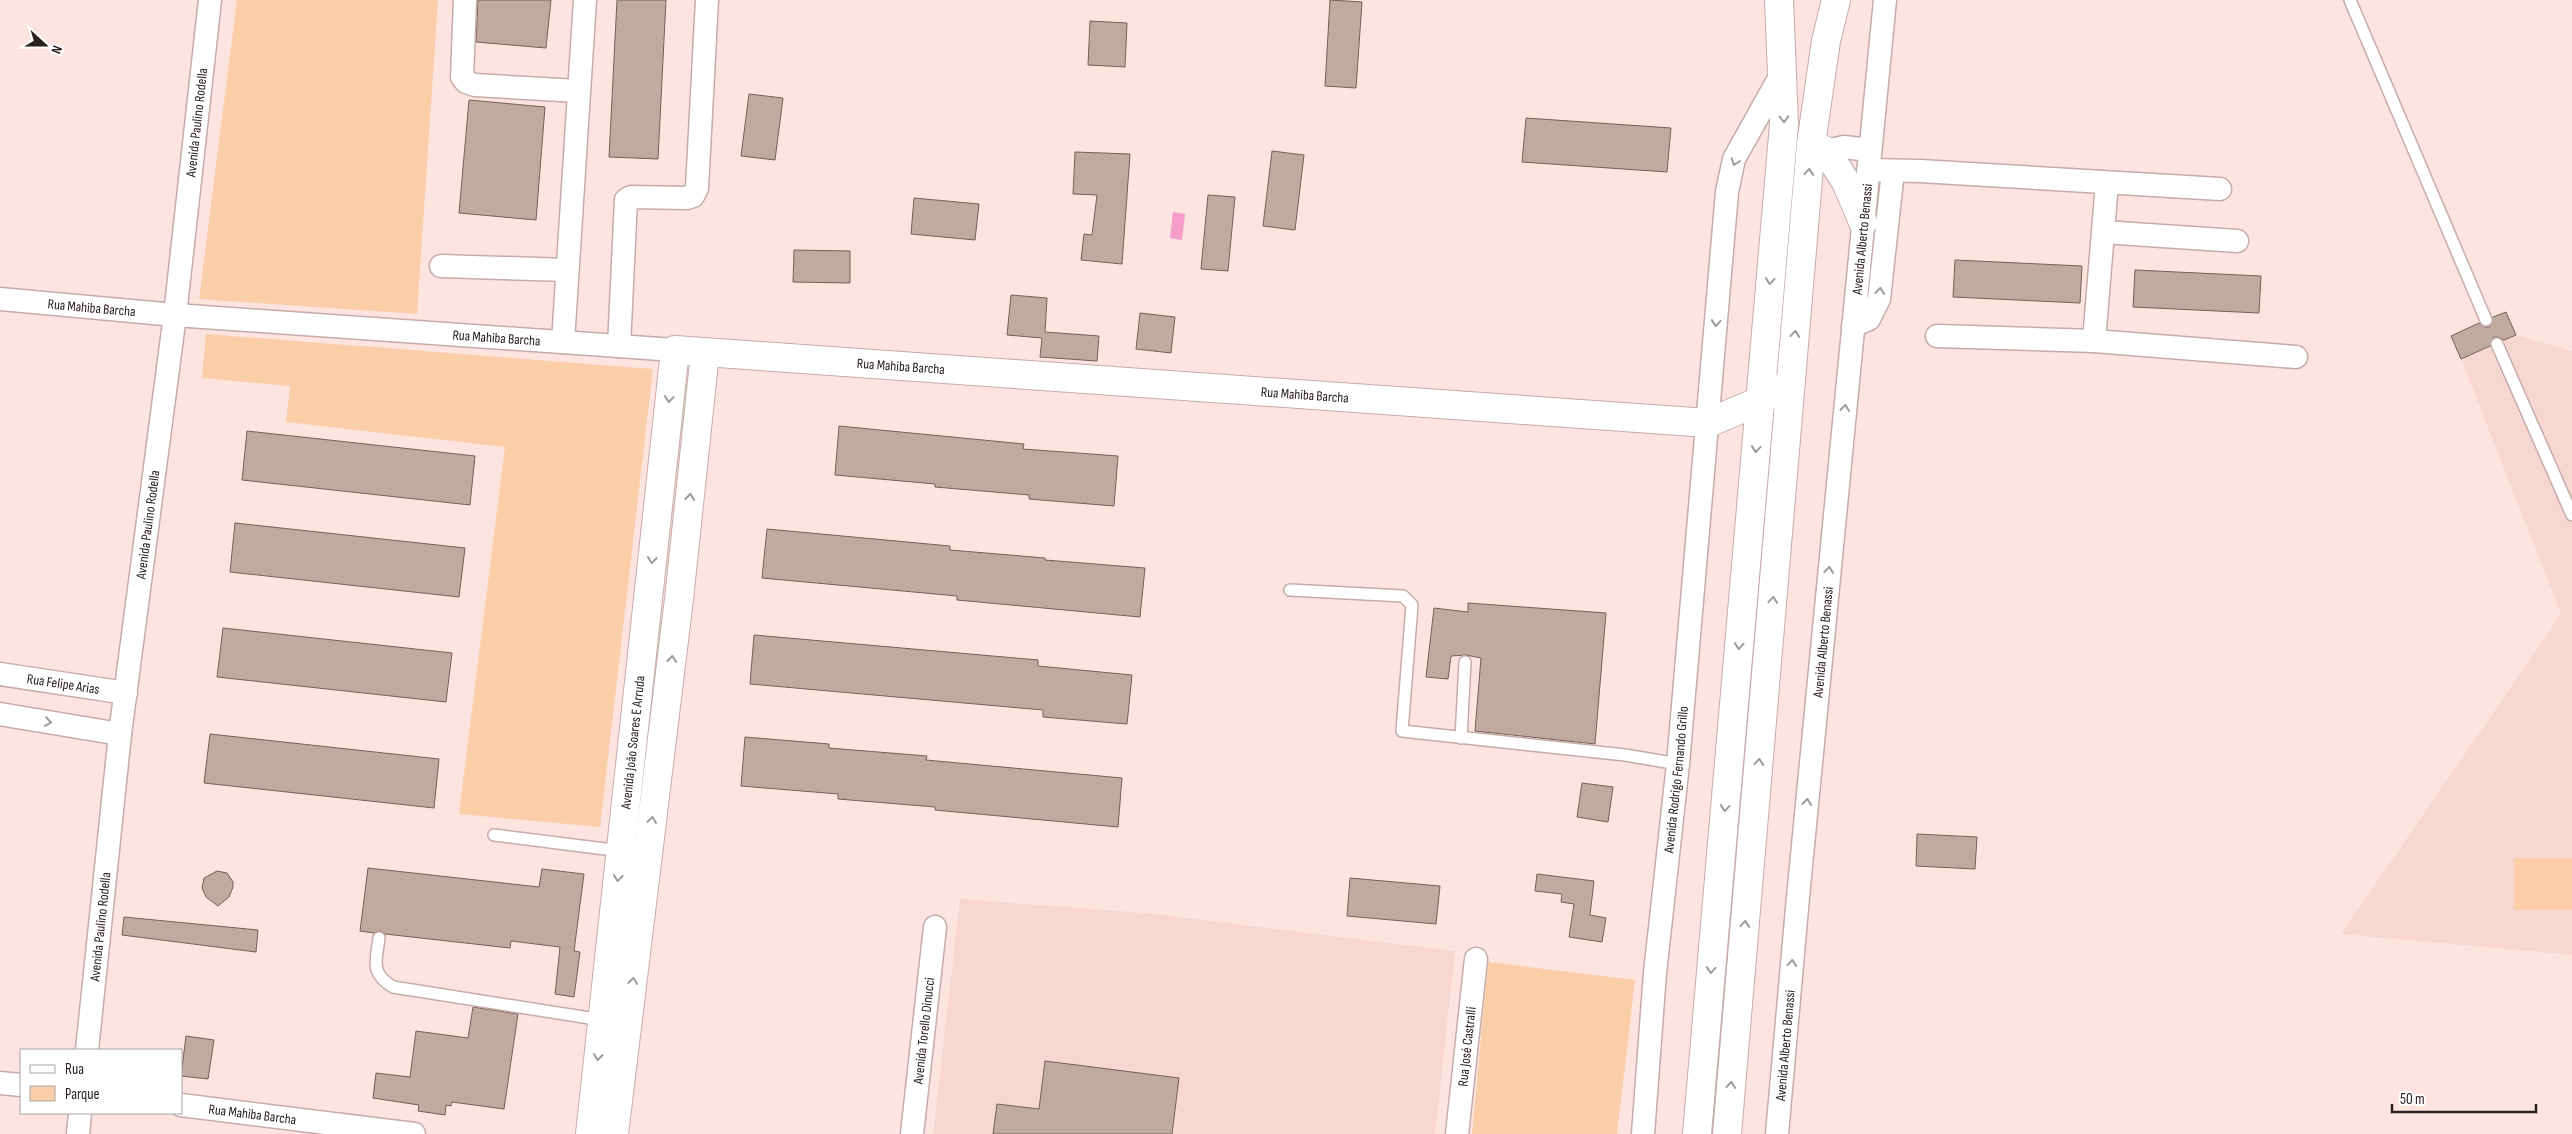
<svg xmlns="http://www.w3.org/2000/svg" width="2572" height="1134" viewBox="0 0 2572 1134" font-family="'Sofia Sans Condensed',sans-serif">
<rect width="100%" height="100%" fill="#fee4e0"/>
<path fill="#f8d6d1" d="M 2516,335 L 2572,351 L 2572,955 L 2341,934 L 2561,614 L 2461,359 Z
M 960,899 L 1145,913 L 1455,951 L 1435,1134 L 933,1134 Z"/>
<path fill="#facea7" d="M 237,0 L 438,0 L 417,314 L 199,299 Z
M 206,334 L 653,369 L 600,827 L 459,814 L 505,447 L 286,422 L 290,386 L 202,378 Z
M 2514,858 L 2572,858 L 2572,910 L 2514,910 Z
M 1488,962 L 1635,980 L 1617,1134 L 1472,1134 Z"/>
<path fill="#f79dc9" d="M 1173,212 L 1185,214 L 1182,240 L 1170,238 Z"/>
<path fill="#c0aaa0" stroke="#746057" d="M 478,0 L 551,0 L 546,48 L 476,42 Z
M 617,0 L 666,0 L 658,159 L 609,157 Z
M 1330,0 L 1362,2 L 1356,88 L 1325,86 Z
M 1090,21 L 1127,23 L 1125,67 L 1088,65 Z
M 749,94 L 783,98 L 775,160 L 741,156 Z
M 469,100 L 545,107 L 536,220 L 459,213 Z
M 1526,118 L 1671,128 L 1667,172 L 1522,162 Z
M 1272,151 L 1304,155 L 1295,230 L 1263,226 Z
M 1075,152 L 1130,154 L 1122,264 L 1081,260 L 1084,234 L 1092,235 L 1097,195 L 1073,194 Z
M 1208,195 L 1235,197 L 1228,271 L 1201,269 Z
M 914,198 L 979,204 L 975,240 L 911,234 Z
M 794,250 L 850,251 L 850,283 L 793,282 Z
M 1955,260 L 2082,266 L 2080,303 L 1953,297 Z
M 2135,270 L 2261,276 L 2259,313 L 2133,307 Z
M 1011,295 L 1047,298 L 1045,332 L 1099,336 L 1097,361 L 1040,357 L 1042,338 L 1007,335 Z
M 2506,312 L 2516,335 L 2504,340 L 2498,337 L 2494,337 L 2490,346 L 2461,359 L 2451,336 L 2479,323 L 2485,327 L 2489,327 L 2493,317 Z
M 1140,313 L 1175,317 L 1171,353 L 1136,349 Z
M 839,426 L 1024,444 L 1023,449 L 1118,456 L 1114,506 L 1029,499 L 1029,495 L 935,487 L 935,484 L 835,475 Z
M 247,431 L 475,456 L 470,505 L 242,480 Z
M 235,523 L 465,548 L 459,597 L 230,572 Z
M 767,529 L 950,546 L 950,550 L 1045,558 L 1045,560 L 1145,568 L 1140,617 L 957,600 L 957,596 L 762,578 Z
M 1468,603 L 1606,613 L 1595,744 L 1475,731 L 1481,658 L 1466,655 L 1451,656 L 1448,679 L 1426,677 L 1434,608 L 1468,612 Z
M 223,628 L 452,653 L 446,702 L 217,677 Z
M 754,635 L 1038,660 L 1038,666 L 1132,675 L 1127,724 L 1043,717 L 1043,710 L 750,684 Z
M 210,734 L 439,759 L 434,808 L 204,783 Z
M 745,737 L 829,744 L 829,748 L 927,756 L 926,760 L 1122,778 L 1118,827 L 935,810 L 935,807 L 838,799 L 838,794 L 741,786 Z
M 1582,783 L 1613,787 L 1608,822 L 1577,817 Z
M 1917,834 L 1977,837 L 1975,869 L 1916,866 Z
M 368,868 L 539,887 L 542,869 L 584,874 L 574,951 L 580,952 L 574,997 L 555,994 L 560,947 L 511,941 L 510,948 L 385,934 L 380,931 L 374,933 L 360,931 Z
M 217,871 L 227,873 L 233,882 L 233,887 L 229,897 L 218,906 L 206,897 L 202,888 L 204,878 Z
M 1537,874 L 1594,881 L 1590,915 L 1606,918 L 1602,942 L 1569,937 L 1574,904 L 1561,902 L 1562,894 L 1535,891 Z
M 1350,878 L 1440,886 L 1436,924 L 1347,916 Z
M 124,917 L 258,930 L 256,952 L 122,935 Z
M 473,1007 L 518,1014 L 504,1109 L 452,1102 L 451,1106 L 446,1105 L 445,1115 L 418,1111 L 419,1105 L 373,1098 L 376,1073 L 410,1077 L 416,1031 L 468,1038 Z
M 186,1036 L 214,1040 L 208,1079 L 181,1076 Z
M 1045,1061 L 1179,1078 L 1172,1134 L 993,1134 L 997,1104 L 1039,1109 Z"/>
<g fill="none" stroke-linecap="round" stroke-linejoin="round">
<g stroke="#c5aca9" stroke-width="14">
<path id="service" d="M 2350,0 L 2486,320
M 2497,344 L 2572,515
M 1290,590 L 1403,596 L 1412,605 L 1402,731 L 1625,755 L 1678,764
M 1461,738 L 1465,662
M 494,835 L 621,851
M 379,938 C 376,962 370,973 393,987 L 602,1020"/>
</g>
<g stroke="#c5aca9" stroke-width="25">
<g id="minor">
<path d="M 465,0 L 462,77 L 466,82 L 475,85 L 578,91"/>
<path d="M 1826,151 L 1844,147 L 1869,150"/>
<path d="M 1868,170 L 1920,171 L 2220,189"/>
<path d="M 2103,232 L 2237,241"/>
<path d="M 441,266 L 567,270"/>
<path id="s1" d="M 0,299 L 175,315 L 675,350"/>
<path d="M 1853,326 L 1869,319 L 1879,299 L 1893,171"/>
<path d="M 1937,336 L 2094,341 L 2296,357"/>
<path d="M 2094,341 L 2107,183"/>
<path d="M 563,342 L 585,0"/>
<path d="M 619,346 L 626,200 L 631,197 L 687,198 L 693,196 L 697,188 L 707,0"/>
<path id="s2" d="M 0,674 L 126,693"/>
<path d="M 0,714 L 120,734"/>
<path id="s3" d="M 87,1050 L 120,734 L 175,315 L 210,0"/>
<path d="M 0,1083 L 21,1085"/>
<path id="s4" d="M 181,1105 L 414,1134"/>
<path d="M 78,1134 L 80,1113"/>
<path id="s5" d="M 912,1134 L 935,927"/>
<path id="s6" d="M 1457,1134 L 1476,959"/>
<path id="s7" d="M 1643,1134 L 1655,973 L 1678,764 L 1727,192 L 1734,159 L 1782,73"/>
<path id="s8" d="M 1777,1134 L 1798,897 L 1885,0"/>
</g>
</g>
<g stroke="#c5aca9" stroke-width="30">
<g id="tertiary">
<path id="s9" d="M 590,1134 L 675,350 L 1708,423 L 1760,401 L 1779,389"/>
<path d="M 614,1134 L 679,599 L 705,353"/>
</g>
</g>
<g stroke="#c5aca9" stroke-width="30">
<path id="secondary" d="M 1811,144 L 1826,151 L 1846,182 L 1863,222
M 1697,1134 L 1784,124 L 1779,0
M 1727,1134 L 1811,144 L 1826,41 L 1836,0"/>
</g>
<use href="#service" stroke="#fff" stroke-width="11"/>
<use href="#minor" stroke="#fff" stroke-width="22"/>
<use href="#tertiary" stroke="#fff" stroke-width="28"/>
<use href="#secondary" stroke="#fff" stroke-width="28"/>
</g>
<defs><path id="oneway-chevron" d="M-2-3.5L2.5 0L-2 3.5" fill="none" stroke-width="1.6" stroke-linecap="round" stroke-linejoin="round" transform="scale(1.25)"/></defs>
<g stroke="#9f9b9a">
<use href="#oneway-chevron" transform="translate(1784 119) rotate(89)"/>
<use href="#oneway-chevron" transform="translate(1735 162) rotate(108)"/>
<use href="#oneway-chevron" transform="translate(1809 172) rotate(-85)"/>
<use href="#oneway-chevron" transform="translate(1770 281) rotate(95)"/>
<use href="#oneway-chevron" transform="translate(1880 291) rotate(-84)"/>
<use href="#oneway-chevron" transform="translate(1716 323) rotate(95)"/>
<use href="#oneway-chevron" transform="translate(1795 334) rotate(-85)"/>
<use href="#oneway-chevron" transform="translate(669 399) rotate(96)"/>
<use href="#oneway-chevron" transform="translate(1845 408) rotate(-84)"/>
<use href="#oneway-chevron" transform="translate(1756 449) rotate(95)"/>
<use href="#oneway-chevron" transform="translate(690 497) rotate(-84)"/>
<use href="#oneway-chevron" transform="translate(652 560) rotate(96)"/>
<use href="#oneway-chevron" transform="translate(1829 570) rotate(-84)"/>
<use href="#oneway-chevron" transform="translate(1773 600) rotate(-85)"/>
<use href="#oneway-chevron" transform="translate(1739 646) rotate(95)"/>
<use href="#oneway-chevron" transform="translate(672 659) rotate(-83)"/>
<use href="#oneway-chevron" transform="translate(48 722) rotate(9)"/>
<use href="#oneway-chevron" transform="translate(1759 762) rotate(-85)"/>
<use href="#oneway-chevron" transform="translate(1807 802) rotate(-84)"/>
<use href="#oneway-chevron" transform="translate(1725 808) rotate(95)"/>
<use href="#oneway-chevron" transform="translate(652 820) rotate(-83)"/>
<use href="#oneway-chevron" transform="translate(618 878) rotate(96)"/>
<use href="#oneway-chevron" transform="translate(1745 924) rotate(-85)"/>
<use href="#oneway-chevron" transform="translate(1792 963) rotate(-85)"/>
<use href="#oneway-chevron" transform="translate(1711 970) rotate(95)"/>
<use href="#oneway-chevron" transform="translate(633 981) rotate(-83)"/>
<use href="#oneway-chevron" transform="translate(598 1057) rotate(96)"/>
<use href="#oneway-chevron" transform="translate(1731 1085) rotate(-85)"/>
</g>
<g text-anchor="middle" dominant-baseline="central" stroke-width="4.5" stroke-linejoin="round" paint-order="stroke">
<g font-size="14" fill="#29201f" stroke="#fff">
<text stroke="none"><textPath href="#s3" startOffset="934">Avenida Paulino Rodella</textPath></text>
<text stroke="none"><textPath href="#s8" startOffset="899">Avenida Alberto Benassi</textPath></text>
<text stroke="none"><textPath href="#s1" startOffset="92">Rua Mahiba Barcha</textPath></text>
<text stroke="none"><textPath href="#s1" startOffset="498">Rua Mahiba Barcha</textPath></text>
<text stroke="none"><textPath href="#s9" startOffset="1015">Rua Mahiba Barcha</textPath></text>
<text stroke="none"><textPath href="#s9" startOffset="1420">Rua Mahiba Barcha</textPath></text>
<text stroke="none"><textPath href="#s3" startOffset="529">Avenida Paulino Rodella</textPath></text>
<text stroke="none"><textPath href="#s8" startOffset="494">Avenida Alberto Benassi</textPath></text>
<text stroke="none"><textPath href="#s2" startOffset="64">Rua Felipe Arias</textPath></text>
<text stroke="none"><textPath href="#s9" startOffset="394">Avenida João Soares E Arruda</textPath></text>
<text stroke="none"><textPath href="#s7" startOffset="356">Avenida Rodrigo Fernando Grillo</textPath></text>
<text stroke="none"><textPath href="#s3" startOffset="124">Avenida Paulino Rodella</textPath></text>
<text stroke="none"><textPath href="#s5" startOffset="104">Avenida Torello Dinucci</textPath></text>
<text stroke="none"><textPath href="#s8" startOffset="89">Avenida Alberto Benassi</textPath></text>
<text stroke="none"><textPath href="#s6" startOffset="88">Rua José Castralli</textPath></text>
<text stroke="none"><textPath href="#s4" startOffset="72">Rua Mahiba Barcha</textPath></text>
</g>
</g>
<rect x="20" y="1049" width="162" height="65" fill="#ffffff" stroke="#a9a6a5"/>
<rect x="30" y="1065" width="25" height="8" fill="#ffffff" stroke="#a9a6a5"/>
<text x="65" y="1074" font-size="15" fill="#29201f">Rua</text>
<rect x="30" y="1086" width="25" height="15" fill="#facea7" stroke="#a9a6a5"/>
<text x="65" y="1099" font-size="15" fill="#29201f">Parque</text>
<g transform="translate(45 45) rotate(111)" stroke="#ffffff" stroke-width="4" paint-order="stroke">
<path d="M0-4L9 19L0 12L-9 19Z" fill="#29201f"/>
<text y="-8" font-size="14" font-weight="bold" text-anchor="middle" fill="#29201f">N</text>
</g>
<path d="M2392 1104v8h144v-8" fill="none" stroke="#29201f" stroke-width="2.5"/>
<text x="2400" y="1104" font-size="15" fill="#29201f" stroke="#ffffff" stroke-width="4" paint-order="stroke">50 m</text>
</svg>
